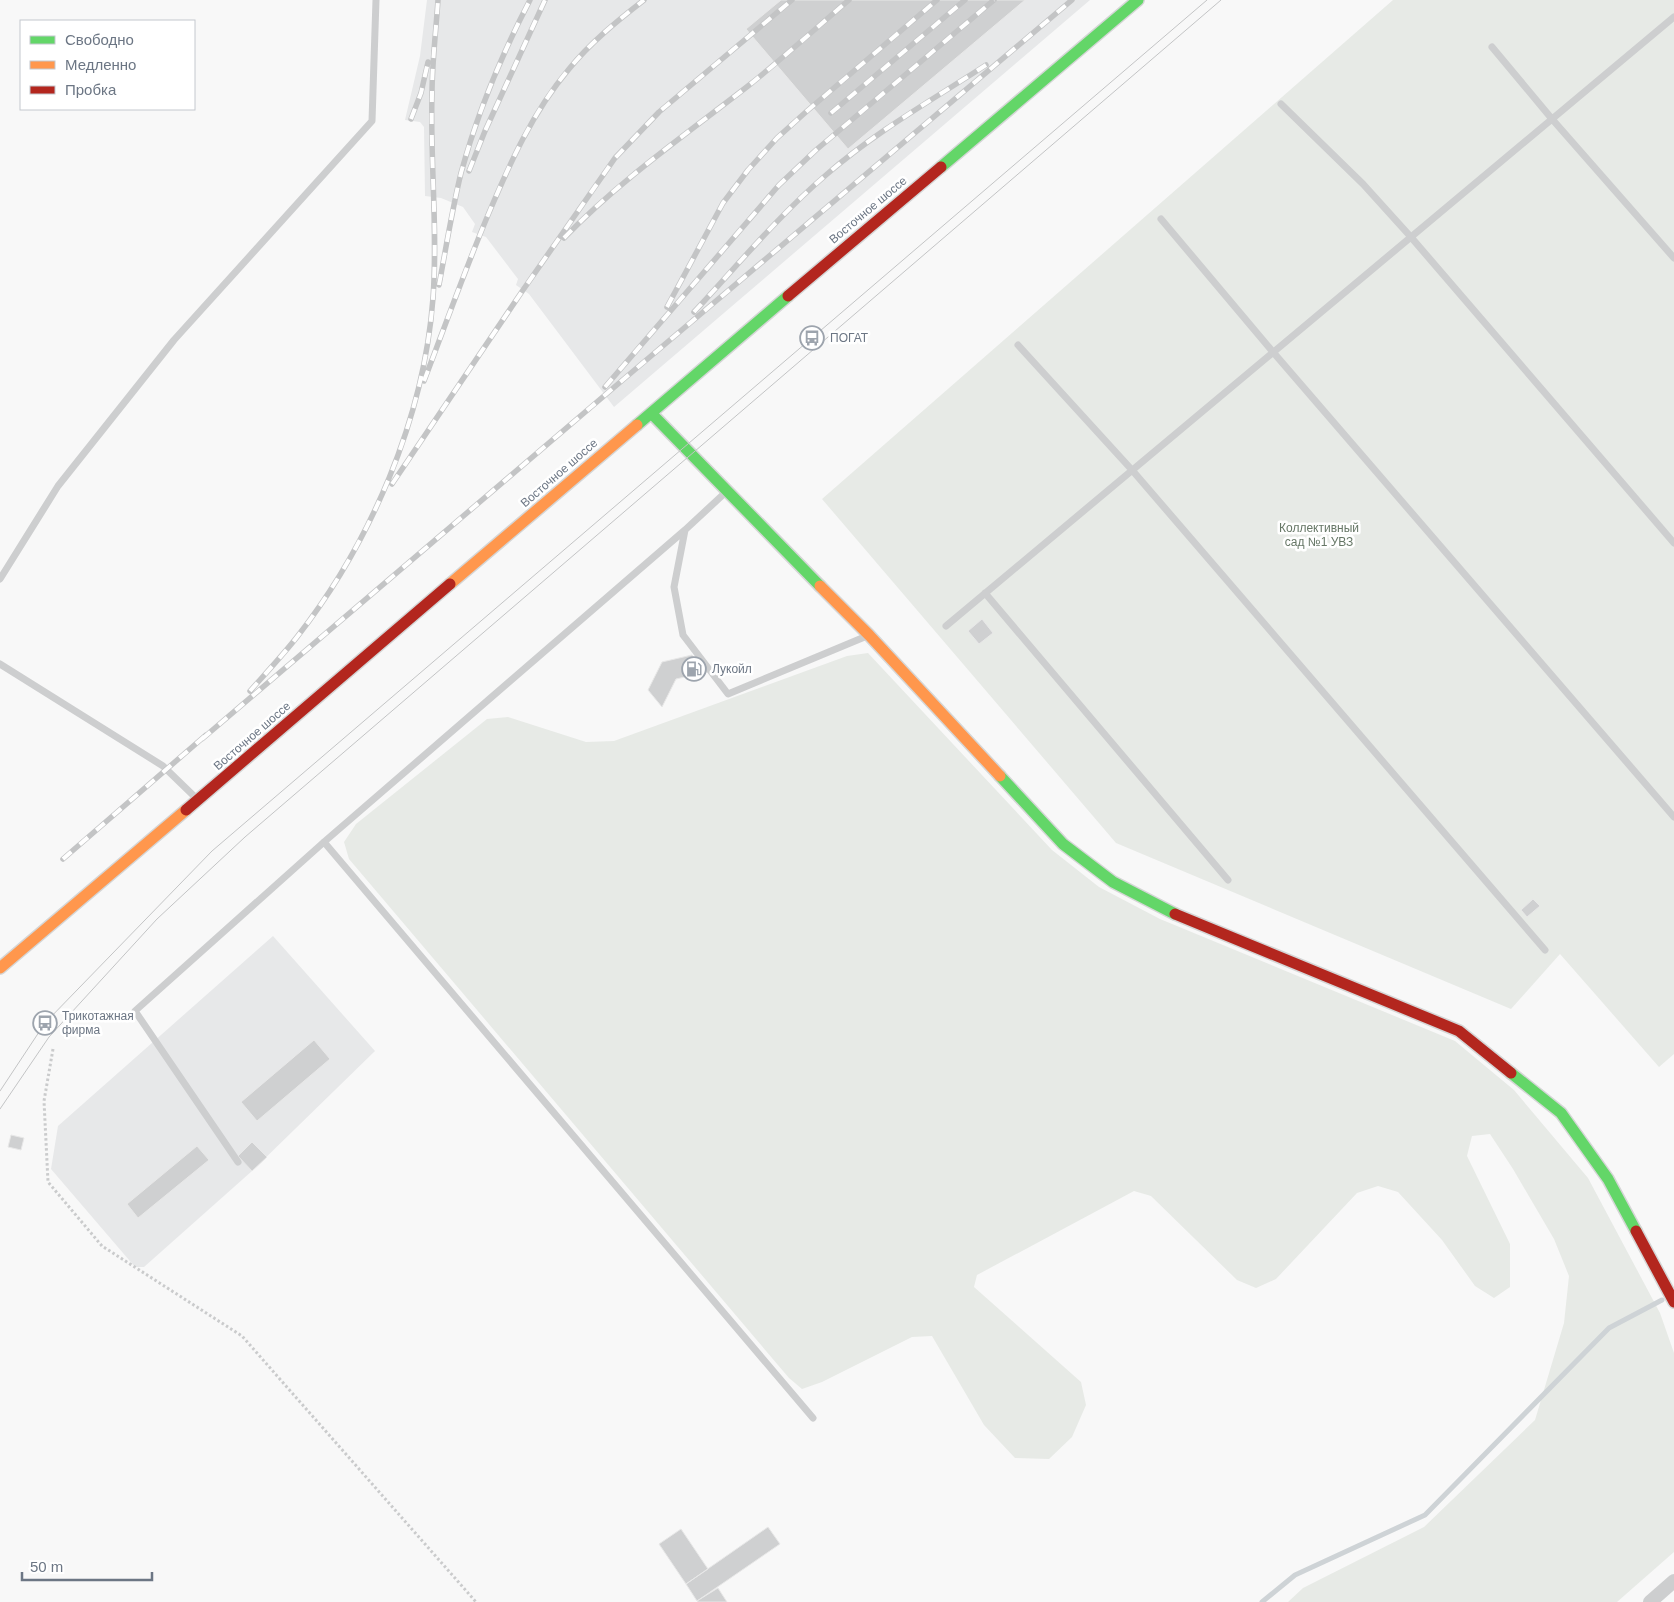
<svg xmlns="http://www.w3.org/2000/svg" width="1674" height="1602" viewBox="0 0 1674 1602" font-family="Helvetica,sans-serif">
<rect width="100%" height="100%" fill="#f8f8f8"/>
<path fill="#e7e8e9" d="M 427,0 L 1090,0 L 614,407 L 529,294 L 516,285 L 518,279 L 486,237 L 472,232 L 475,224 L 463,207 L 441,198 L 425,196 L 424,127 L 420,122 L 405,120 L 420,56 Z
M 273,936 L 375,1051 L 252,1171 L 144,1267 L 135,1267 L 51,1169 L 58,1126 Z"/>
<path fill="#e7eae6" d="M 1393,0 L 1674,0 L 1674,1054 L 1659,1067 L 1560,954 L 1511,1009 L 1116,843 L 822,499 Z
M 868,653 L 1052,850 L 1099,887 L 1160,919 L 1455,1041 L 1514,1090 L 1588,1178 L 1660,1313 L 1674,1353 L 1674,1552 L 1617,1602 L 1288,1602 L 1303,1588 L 1424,1527 L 1535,1420 L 1564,1323 L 1569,1276 L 1554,1239 L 1513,1169 L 1490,1134 L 1472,1136 L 1467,1156 L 1510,1244 L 1510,1287 L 1494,1298 L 1475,1286 L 1442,1240 L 1398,1192 L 1378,1186 L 1357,1193 L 1276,1279 L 1256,1288 L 1237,1280 L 1151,1196 L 1134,1191 L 977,1275 L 974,1287 L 1081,1382 L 1086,1405 L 1072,1437 L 1049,1459 L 1015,1458 L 984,1425 L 932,1336 L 912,1337 L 822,1382 L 802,1389 L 789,1378 L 349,859 L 344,842 L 356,824 L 487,719 L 508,717 L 586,742 L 614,741 L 847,656 Z"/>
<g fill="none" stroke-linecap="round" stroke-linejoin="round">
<path stroke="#ced3d6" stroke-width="5" d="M 1262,1602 L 1295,1575 L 1425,1515 L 1609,1328 L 1662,1300"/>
</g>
<path fill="#cfd0d1" stroke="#e8e8e8" d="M 781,0 L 1025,0 L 848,149 L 746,29 Z
M 982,619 L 993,633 L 979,644 L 968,631 Z
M 692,655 L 707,672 L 676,679 L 662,707 L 648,690 L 662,662 Z
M 1533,899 L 1540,906 L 1527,917 L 1521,910 Z
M 314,1040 L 330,1059 L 257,1121 L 241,1102 Z
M 11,1135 L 24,1138 L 21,1150 L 8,1147 Z
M 252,1142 L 267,1157 L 252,1171 L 238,1156 Z
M 197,1146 L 209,1160 L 138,1218 L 127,1204 Z
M 768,1527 L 780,1544 L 697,1601 L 686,1584 Z
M 681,1529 L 708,1569 L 686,1584 L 659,1544 Z
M 718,1588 L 727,1602 L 698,1602 L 697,1601 Z"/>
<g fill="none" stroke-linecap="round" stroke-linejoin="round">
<g stroke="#d5d6d6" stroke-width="14">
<path id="fast" d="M 941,167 L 1138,0
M 651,413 L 820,586
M 637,425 L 788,296
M 1000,776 L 1063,844 L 1113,882 L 1175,914
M 1511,1073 L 1561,1113 L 1608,1179 L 1636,1231"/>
</g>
<g stroke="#d5d6d6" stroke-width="14">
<path id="slow" d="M 450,584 L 637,425
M 820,586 L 869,635 L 1000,776
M 0,968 L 186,810"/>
</g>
<g stroke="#d5d6d6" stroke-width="14">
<path id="jam" d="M 788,296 L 941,167
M 186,810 L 450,584
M 1175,914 L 1459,1031 L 1511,1073
M 1636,1231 L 1674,1302"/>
</g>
<path stroke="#cacbcc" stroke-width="3" stroke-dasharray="2.5 2.5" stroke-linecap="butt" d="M 53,1049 L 44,1101 L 48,1182 L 102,1246 L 242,1336 L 476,1602"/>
<path stroke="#cdcecf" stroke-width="7" d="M 1492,47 L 1552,119 L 1674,258
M 1281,104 L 1363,184 L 1410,236 L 1674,543
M 1161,219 L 1273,352 L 1674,817
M 1018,345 L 1132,470 L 1545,950
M 727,491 L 685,530 L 674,587 L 683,635 L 728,694 L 867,636
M 0,579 L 58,486 L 174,340 L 372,121 L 376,0
M 985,593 L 1228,880
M 946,626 L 1674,17
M 0,664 L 163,766 L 196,798
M 324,842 L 813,1418
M 238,1162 L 135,1011 L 324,842 L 685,530"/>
<path stroke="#cdcecf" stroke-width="14" d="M 1650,1602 L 1674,1581"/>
<use href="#fast" stroke="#63d668" stroke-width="11"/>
<use href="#slow" stroke="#ff974d" stroke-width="11"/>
<use href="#jam" stroke="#b3261e" stroke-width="11"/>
<path stroke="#c3c4c5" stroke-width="1" d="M 0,1091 L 45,1023 L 212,851 L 1207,0
M 0,1109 L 49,1037 L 157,919 L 245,837 L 1221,0"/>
<g stroke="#c3c4c5" stroke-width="5.5">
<path id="rail" d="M 831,113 L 965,0
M 411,119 L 421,93 L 428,62
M 469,171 L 485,131 L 545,0
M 564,238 C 619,181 685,135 748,86 C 782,59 815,29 849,0
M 439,285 C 446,248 452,210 461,173 C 477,114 502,54 530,0
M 667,307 L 723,203 L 748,170 L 777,138 L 807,111 L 937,0
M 694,312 C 737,266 778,216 826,175 C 875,132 932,100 986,65
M 424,381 C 445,326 465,270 488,215 C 510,163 532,113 569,69 C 590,43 617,21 644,0
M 605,387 L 779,185 L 816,150 L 994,0
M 392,484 L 523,290 L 615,158 L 659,112 L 792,0
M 250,691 C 266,673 282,656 297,637 C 371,542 424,419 433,298 C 438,230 430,162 432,94 C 432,63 436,31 438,0
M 202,739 L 625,378 L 1072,0
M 63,859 L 206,735"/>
</g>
<use href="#rail" stroke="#fff" stroke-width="4" stroke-dasharray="11" stroke-linecap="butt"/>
</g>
<defs>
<g id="bus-ring" transform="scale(1.25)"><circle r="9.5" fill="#fff" stroke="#9da4ad" stroke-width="1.5"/><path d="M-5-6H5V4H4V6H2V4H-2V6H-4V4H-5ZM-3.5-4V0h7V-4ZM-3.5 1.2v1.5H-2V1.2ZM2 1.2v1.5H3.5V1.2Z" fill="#9da4ad"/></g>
<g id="fuel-ring" transform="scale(1.25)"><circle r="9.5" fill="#fff" stroke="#9da4ad" stroke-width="1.5"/><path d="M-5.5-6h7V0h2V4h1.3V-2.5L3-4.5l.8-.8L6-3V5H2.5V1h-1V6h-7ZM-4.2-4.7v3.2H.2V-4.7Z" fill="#9da4ad"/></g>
</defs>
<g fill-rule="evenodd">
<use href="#bus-ring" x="812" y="338"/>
<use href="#fuel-ring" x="694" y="669"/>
<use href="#bus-ring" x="45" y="1023"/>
</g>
<g text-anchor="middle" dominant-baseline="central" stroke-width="5" stroke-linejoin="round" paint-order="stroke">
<g font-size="12" fill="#6c7684" stroke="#fff">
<text transform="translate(868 210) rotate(-40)">Восточное шоссе</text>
<text transform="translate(559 473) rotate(-41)">Восточное шоссе</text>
<text transform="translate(252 736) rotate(-41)">Восточное шоссе</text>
</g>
<g font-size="12" fill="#6c7684" stroke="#fff" text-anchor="start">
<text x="830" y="338">ПОГАТ</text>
<text x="712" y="669">Лукойл</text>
<text x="62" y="1016">Трикотажная<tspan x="62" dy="14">фирма</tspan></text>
</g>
<g font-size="12" fill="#676" stroke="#fff">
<text x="1319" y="528">Коллективный<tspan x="1319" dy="14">сад №1 УВЗ</tspan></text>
</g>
</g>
<rect x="20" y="20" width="175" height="90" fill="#ffffff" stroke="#c4c8ce"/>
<rect x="30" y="36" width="25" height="8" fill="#63d668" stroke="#c4c8ce"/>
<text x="65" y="45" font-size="15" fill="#6c7684">Свободно</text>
<rect x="30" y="61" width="25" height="8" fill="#ff974d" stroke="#c4c8ce"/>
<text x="65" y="70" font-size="15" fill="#6c7684">Медленно</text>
<rect x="30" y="86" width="25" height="8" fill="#b3261e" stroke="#c4c8ce"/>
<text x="65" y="95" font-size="15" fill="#6c7684">Пробка</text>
<path d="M22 1572v8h130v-8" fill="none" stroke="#6c7684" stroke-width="2.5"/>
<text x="30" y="1572" font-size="15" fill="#6c7684" stroke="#ffffff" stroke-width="4" paint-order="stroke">50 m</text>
</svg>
